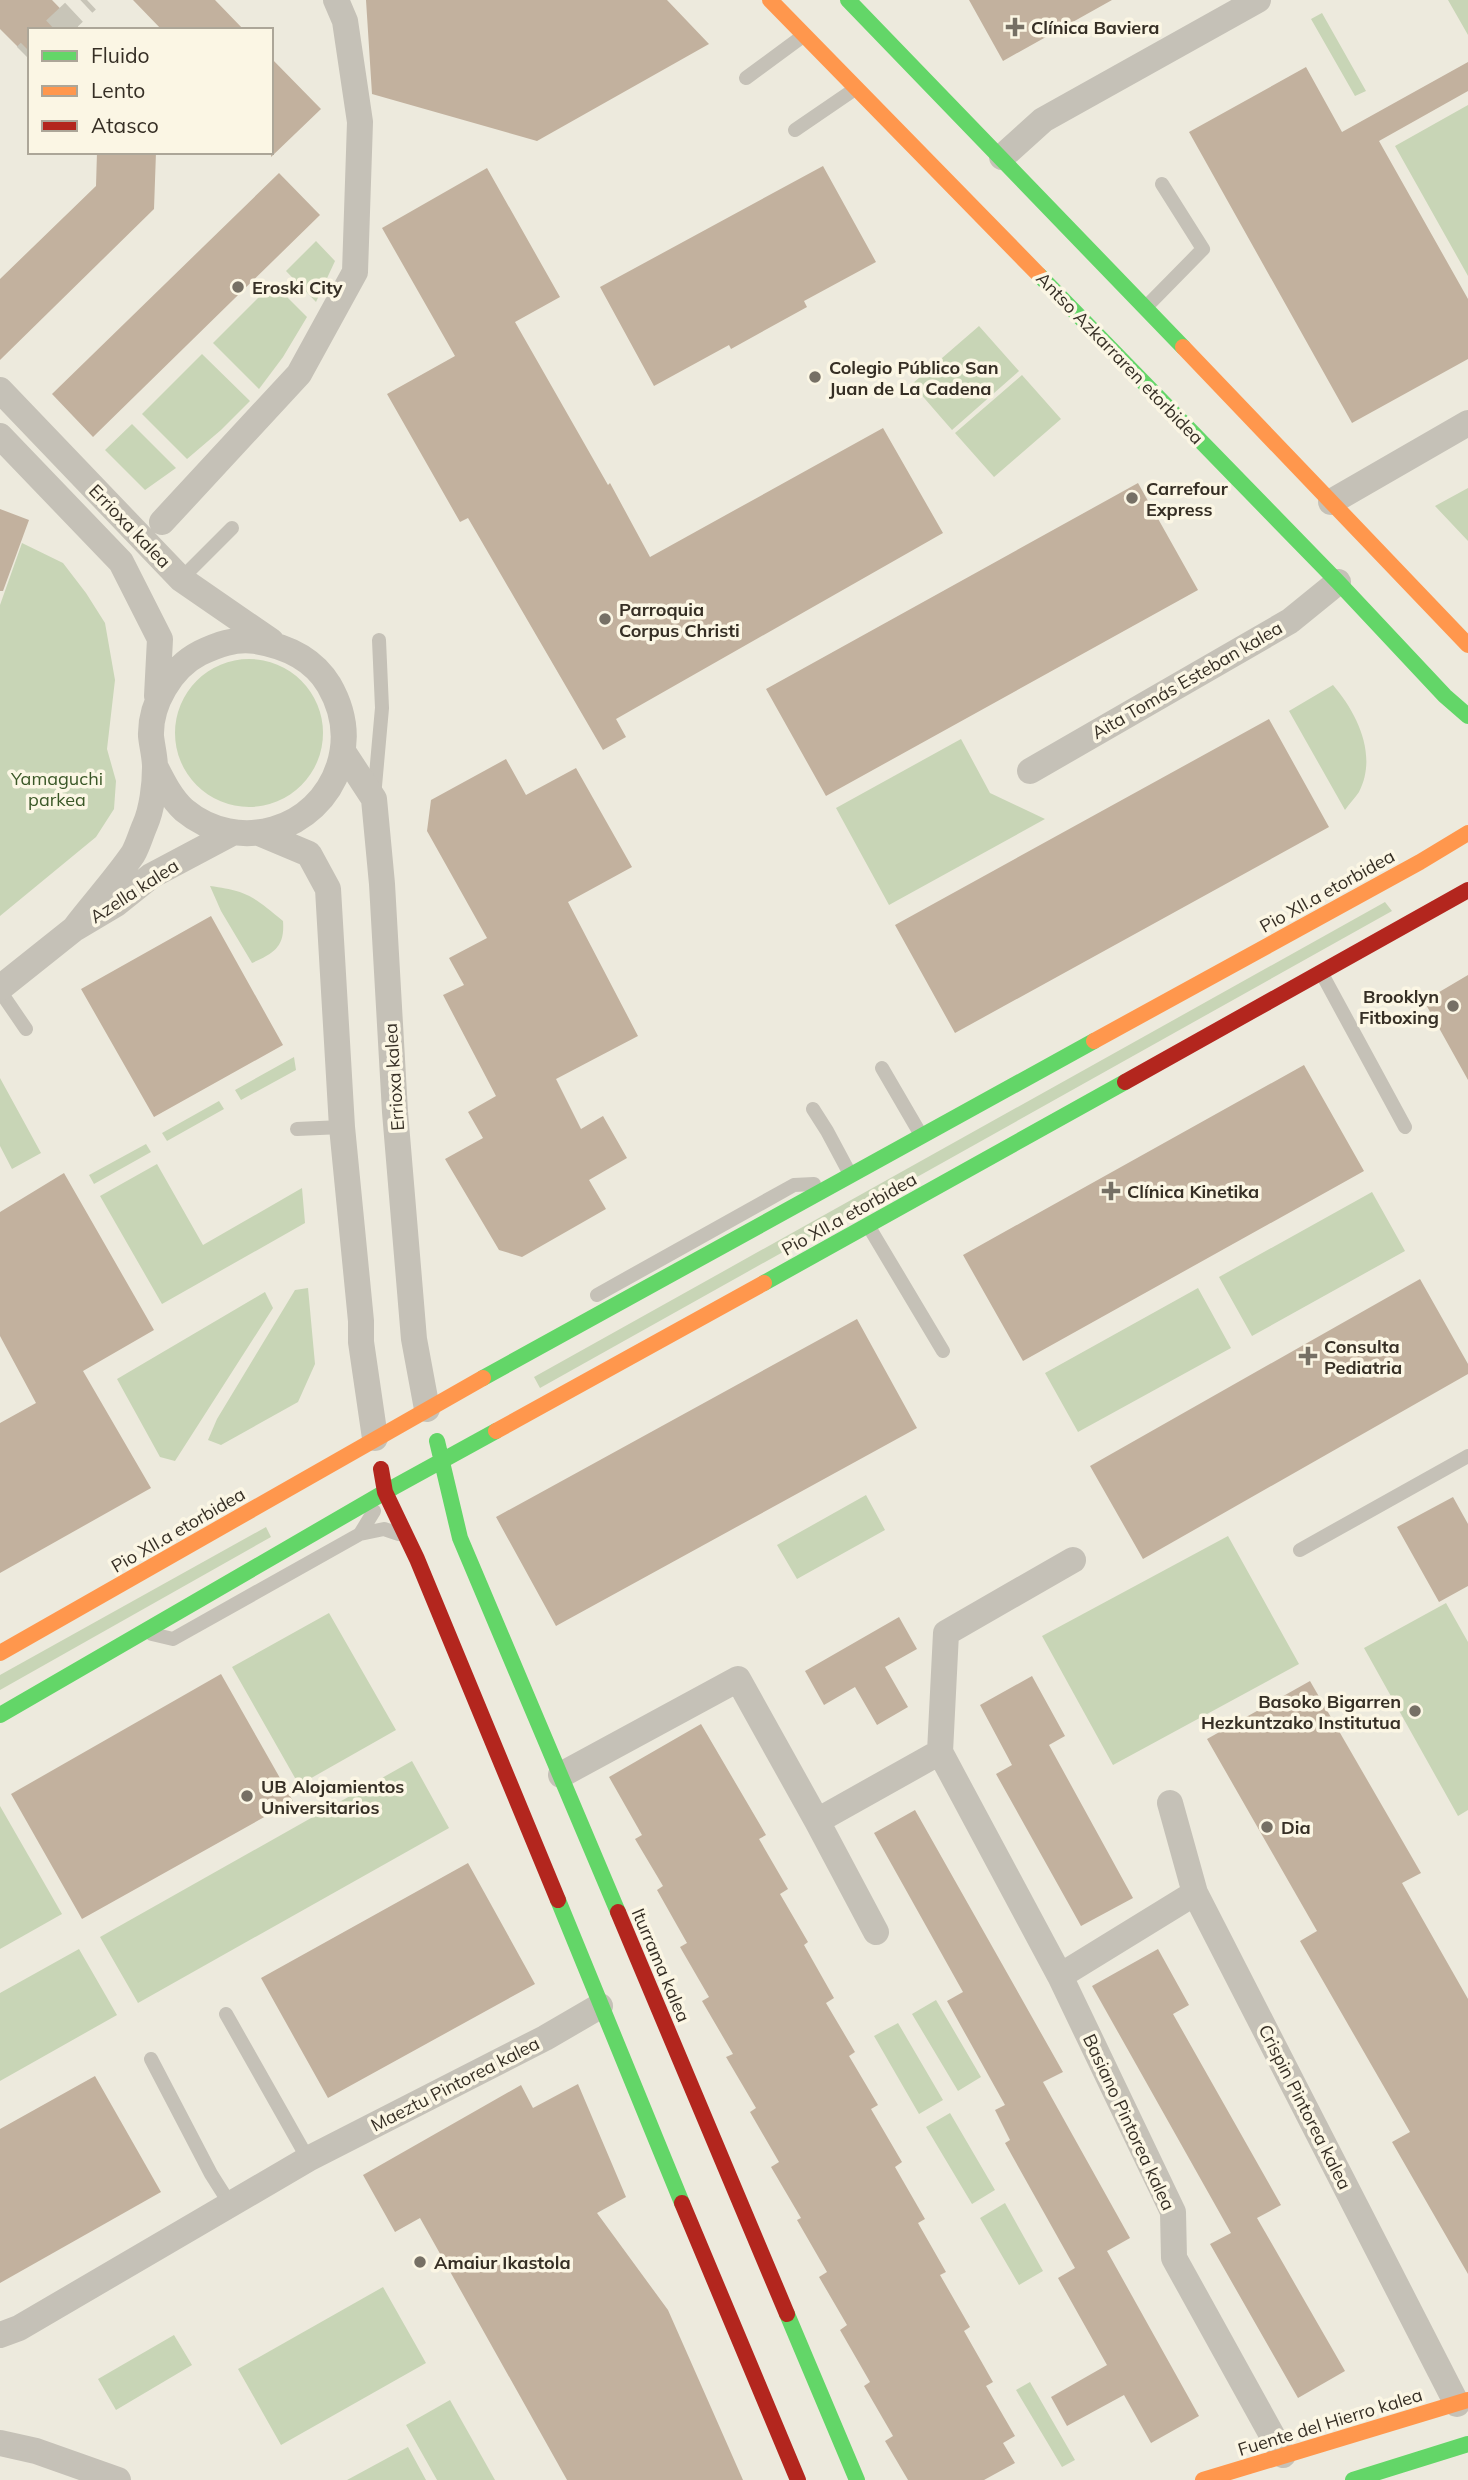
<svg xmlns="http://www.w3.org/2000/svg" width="1468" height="2480" viewBox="0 0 1468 2480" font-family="Mulish,sans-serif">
<rect width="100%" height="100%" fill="#edeadd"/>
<path fill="#c8d5b6" d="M 1448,0 L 1468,0 L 1468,35 Z
M 1322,13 L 1366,91 L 1355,96 L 1311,19 Z
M 1468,105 L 1468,276 L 1395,146 Z
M 316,241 L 335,261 L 316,302 L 286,271 Z
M 273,283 L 307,317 L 283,357 L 259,389 L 213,343 Z
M 979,326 L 1019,371 L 952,430 L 912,384 Z
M 202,354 L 250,401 L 221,430 L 187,459 L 142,414 Z
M 1022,375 L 1061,419 L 994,477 L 955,433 Z
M 132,424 L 176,468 L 145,490 L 105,450 Z
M 1468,488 L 1468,541 L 1435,506 Z
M 22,543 L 63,563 L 86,593 L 105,623 L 115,680 L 107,749 L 116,781 L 114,809 L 96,837 L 0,916 L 0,605 Z
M175 733a74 74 0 1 1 148 0a74 74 0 1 1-148 0Z
M 1333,685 C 1357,713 1378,755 1359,792 C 1355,798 1349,804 1345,810 L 1289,711 Z
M 961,739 L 990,793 L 1045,819 L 889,905 L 836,808 Z
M 210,886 C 248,891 254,897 283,921 C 285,947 274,953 252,963 L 221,911 Z
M 1385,902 L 1392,911 L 540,1388 L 534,1377 Z
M 294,1057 L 296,1070 L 241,1100 L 235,1090 Z
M 0,1078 L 41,1153 L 12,1169 L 0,1146 Z
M 219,1101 L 224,1109 L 167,1141 L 162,1133 Z
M 146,1144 L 151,1152 L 94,1184 L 89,1175 Z
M 157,1164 L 203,1245 L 302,1188 L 305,1223 L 162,1304 L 100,1196 Z
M 1372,1192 L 1405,1251 L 1252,1336 L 1219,1277 Z
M 308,1288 L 315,1364 L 298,1402 L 221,1445 L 208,1440 L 217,1419 L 295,1290 Z
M 1198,1288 L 1231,1348 L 1078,1432 L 1045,1373 Z
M 265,1292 L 273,1308 L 175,1461 L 160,1457 L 117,1379 Z
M 866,1495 L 885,1530 L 797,1579 L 777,1545 Z
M 266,1527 L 271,1537 L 0,1690 L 0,1675 Z
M 1228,1536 L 1299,1664 L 1113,1765 L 1042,1636 Z
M 1446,1603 L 1468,1642 L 1468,1810 L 1458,1816 L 1364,1648 Z
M 329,1613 L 396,1730 L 299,1785 L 232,1667 Z
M 412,1761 L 449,1828 L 138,2003 L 100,1937 Z
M 0,1806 L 62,1914 L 0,1949 Z
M 79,1949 L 117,2015 L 0,2081 L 0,1993 Z
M 936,2000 L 981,2077 L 958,2091 L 912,2014 Z
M 898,2023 L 943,2100 L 919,2114 L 874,2036 Z
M 950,2113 L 995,2190 L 972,2204 L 926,2127 Z
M 1005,2203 L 1043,2271 L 1019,2285 L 980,2218 Z
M 383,2287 L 426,2363 L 281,2445 L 238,2369 Z
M 174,2335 L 192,2365 L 116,2410 L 98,2379 Z
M 1030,2382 L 1075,2460 L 1062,2467 L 1016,2390 Z
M 450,2400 L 495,2480 L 437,2480 L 406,2425 Z
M 408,2447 L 426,2480 L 347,2480 Z"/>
<path fill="#c2b19e" d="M 0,0 L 52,0 L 81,30 L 30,30 L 30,59 L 0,29 Z
M 133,0 L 215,0 L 244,30 L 162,30 Z
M 366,0 L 667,0 L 709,44 L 537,141 L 372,94 Z
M 969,0 L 1112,0 L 1003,61 Z
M 271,58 L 321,109 L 271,157 Z
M 1468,62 L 1468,91 L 1379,141 L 1468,299 L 1468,359 L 1352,423 L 1189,132 L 1306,67 L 1342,132 Z
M 97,152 L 156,152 L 154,209 L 0,360 L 0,279 L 96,186 Z
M 823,166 L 876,262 L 804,301 L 807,307 L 731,349 L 729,345 L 654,386 L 600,287 Z
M 487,168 L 560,297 L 515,322 L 608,485 L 610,483 L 650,557 L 883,428 L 943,533 L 616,719 L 626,737 L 603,750 L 468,518 L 460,522 L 387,394 L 455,356 L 382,228 Z
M 279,173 L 320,215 L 93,437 L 52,394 Z
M 1138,483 L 1198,590 L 826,796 L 766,689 Z
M 0,509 L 29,520 L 3,591 L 0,591 Z
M 1269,719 L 1329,827 L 955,1033 L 895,925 Z
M 506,759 L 526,795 L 576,768 L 632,867 L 568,902 L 638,1036 L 556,1079 L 581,1129 L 603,1116 L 627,1158 L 589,1180 L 606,1209 L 522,1257 L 499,1250 L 445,1159 L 483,1138 L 468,1112 L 496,1096 L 443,995 L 464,985 L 449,958 L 487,938 L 427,831 L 431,800 Z
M 211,916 L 283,1045 L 154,1117 L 81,989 Z
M 1468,975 L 1468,1080 L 1424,1001 Z
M 1304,1065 L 1364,1171 L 1023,1361 L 963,1255 Z
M 64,1173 L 154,1330 L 83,1371 L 151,1488 L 0,1573 L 0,1423 L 36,1403 L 0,1336 L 0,1212 Z
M 1420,1279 L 1468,1364 L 1468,1374 L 1143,1559 L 1090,1466 Z
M 857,1319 L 917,1428 L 556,1626 L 496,1517 Z
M 1453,1497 L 1468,1524 L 1468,1586 L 1439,1602 L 1397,1527 Z
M 899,1617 L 917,1649 L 885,1667 L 908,1707 L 877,1725 L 855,1687 L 824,1705 L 805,1671 Z
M 221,1674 L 293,1801 L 82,1919 L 11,1794 Z
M 1032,1676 L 1065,1736 L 1049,1745 L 1133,1898 L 1081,1926 L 996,1774 L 1012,1765 L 980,1705 Z
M 1310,1681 L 1421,1873 L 1402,1883 L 1468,1999 L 1468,2274 L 1392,2142 L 1410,2132 L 1300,1941 L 1317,1931 L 1207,1739 Z
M 701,1724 L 766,1835 L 759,1839 L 788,1889 L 780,1894 L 808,1942 L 804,1945 L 834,1998 L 826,2003 L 855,2052 L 849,2056 L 878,2105 L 871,2109 L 902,2162 L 895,2167 L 925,2219 L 918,2223 L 946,2272 L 940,2275 L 970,2327 L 964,2331 L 993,2382 L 986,2386 L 1015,2436 L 1003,2443 L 1015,2463 L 984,2480 L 908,2480 L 885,2441 L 893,2436 L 864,2386 L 870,2382 L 840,2330 L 847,2325 L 819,2277 L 827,2272 L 797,2220 L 801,2218 L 771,2167 L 779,2162 L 750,2112 L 756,2108 L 726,2057 L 733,2054 L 702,2001 L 709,1997 L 680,1947 L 687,1943 L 657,1890 L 663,1886 L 635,1839 L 642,1835 L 609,1777 Z
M 915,1810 L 1063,2072 L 1043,2082 L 1130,2238 L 1107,2251 L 1199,2416 L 1151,2443 L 1124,2395 L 1067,2426 L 1051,2397 L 1107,2365 L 1058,2278 L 1075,2268 L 1005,2143 L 1010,2140 L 995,2110 L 1005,2105 L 947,2001 L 963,1992 L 874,1833 Z
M 468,1863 L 535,1984 L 328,2098 L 261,1978 Z
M 1158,1949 L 1189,2005 L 1173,2014 L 1281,2205 L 1257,2218 L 1345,2371 L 1298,2398 L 1210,2244 L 1231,2233 L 1092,1986 Z
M 95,2076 L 161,2192 L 0,2283 L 0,2129 Z
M 578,2084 L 626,2197 L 597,2213 L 668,2310 L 743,2480 L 567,2480 L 420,2218 L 395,2232 L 363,2175 L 521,2085 L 533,2108 Z"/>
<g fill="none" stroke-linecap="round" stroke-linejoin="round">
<path stroke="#c8c5b8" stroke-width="26" stroke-dasharray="26 13" stroke-linecap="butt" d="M 55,30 L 87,0
M 26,56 L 30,52"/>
<path stroke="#c5c1b7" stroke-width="14" d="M 746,78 L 803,36
M 795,130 L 855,89
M 1147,306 L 1203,249 L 1162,184
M 181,579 L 232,528
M 374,797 L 382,708 L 379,640
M 1322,974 L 1405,1127
M 0,991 L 26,1029
M 882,1068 L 921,1135
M 813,1109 L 827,1131 L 850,1174
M 297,1129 L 342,1127
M 869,1227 L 943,1351
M 597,1295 L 794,1185 L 814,1184
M 360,1534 L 384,1529 L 399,1534
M 1300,1550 L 1468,1456
M 152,1634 L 173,1639 L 360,1534 L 374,1511
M 226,2014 L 308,2159
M 151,2059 L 211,2174 L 230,2204"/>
<path stroke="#c5c1b7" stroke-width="26" d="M 1002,157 L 1043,120 L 1258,0
M 0,390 L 181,579 L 271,641
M 0,436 L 121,562 L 160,639 L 157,696
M 1331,502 L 1468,423
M 162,522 L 299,374 L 355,272 L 360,122 L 345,21 L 336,0
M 344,753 L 374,799 L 382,884 L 395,1112 L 414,1339 L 427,1409
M 1030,771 L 1290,621 L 1338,582
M 259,833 L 309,854 L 328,889 L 342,1127 L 361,1321 L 361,1342 L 375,1438
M 74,929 C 93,904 115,880 133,854 C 138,845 141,834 145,825 C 152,809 155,785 155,767 C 155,757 152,746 151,736 C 150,704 171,668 200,653 C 217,645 235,638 255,641 C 286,646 313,658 329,685 C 344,711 348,738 339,766 C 318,831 238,855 184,810 C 171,798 163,782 155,766
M 0,988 L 74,929 L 116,904 L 151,876 L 232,833
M 940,1752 L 1060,1976 L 1173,2212 L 1174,2258 L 1283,2455
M 561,1775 L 738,1679 L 817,1821 L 940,1752 L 946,1633 L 1073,1560
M 1170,1803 L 1195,1893 L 1457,2404
M 817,1821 L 876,1932
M 1060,1976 L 1195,1893
M 0,2335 L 19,2328 L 308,2159 L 545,2038 L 600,2006
M 0,2443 L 36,2451 L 118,2480"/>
<path stroke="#63d668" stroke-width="16" d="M 848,0 L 1183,347
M 1039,275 L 1338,582 L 1445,696 L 1468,716
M 764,1283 L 1125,1082
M 483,1378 L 1094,1041
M 437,1441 L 460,1538 L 618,1912
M 0,1715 L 385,1492 L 496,1431
M 558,1900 L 682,2203
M 787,2314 L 857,2480
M 1353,2480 L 1468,2444"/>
<path stroke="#ff974d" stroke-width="16" d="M 770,0 L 1039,275
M 1183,347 L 1468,645
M 1094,1041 L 1420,862 L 1468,833
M 496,1431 L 764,1283
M 0,1653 L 483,1378
M 1203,2480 L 1468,2400"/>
<path stroke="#b3261e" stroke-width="16" d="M 1125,1082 L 1468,890
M 381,1469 L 385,1492 L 417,1559 L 558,1900
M 618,1912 L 787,2314
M 682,2203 L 798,2480"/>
</g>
<g fill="#767065" stroke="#fbf6e4" stroke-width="2.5">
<path d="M1011.5 16.5h7v7h7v7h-7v7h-7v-7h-7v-7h7z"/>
<circle cx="238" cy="287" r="7"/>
<circle cx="815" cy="377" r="7"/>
<circle cx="1132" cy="498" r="7"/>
<circle cx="605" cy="619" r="7"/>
<circle cx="1453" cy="1006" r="7"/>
<path d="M1107.5 1180.5h7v7h7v7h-7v7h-7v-7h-7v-7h7z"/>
<path d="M1304.5 1345.5h7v7h7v7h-7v7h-7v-7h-7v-7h7z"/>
<circle cx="1415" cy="1711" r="7"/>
<circle cx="247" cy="1796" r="7"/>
<circle cx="1267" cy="1827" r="7"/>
<circle cx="420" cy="2262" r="7"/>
</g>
<g text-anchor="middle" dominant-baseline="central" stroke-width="7" stroke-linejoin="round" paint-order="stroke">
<g font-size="18" font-weight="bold" fill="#362f25" stroke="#fbf6e4" text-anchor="start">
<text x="1031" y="27">Clínica Baviera</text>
<text x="252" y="287">Eroski City</text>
<text x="829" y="367">Colegio Público San<tspan x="829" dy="21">Juan de La Cadena</tspan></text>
<text x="1146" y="488">Carrefour<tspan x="1146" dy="21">Express</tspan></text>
<text x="619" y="609">Parroquia<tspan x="619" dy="21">Corpus Christi</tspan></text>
<text x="1439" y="996" text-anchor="end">Brooklyn<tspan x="1439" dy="21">Fitboxing</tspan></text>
<text x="1127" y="1191">Clínica Kinetika</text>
<text x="1324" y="1346">Consulta<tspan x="1324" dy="21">Pediatria</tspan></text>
<text x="1401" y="1701" text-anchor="end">Basoko Bigarren<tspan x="1401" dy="21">Hezkuntzako Institutua</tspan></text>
<text x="261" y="1786">UB Alojamientos<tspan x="261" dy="21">Universitarios</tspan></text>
<text x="1281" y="1827">Dia</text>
<text x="434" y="2262">Amaiur Ikastola</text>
</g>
<g font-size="18" fill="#362f25" stroke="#fbf6e4">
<text transform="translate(1120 358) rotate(46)">Antso Azkarraren etorbidea</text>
<text transform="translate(130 526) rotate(46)">Errioxa kalea</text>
<text transform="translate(1187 680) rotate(-30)">Aita Tomás Esteban kalea</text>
<text transform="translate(134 891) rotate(-33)">Azella kalea</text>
<text transform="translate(1327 891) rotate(-29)">Pio XII.a etorbidea</text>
<text transform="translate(394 1077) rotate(-94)">Errioxa kalea</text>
<text transform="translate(849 1214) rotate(-29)">Pio XII.a etorbidea</text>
<text transform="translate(178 1530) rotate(-30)">Pio XII.a etorbidea</text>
<text transform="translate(661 1965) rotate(67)">Iturrama kalea</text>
<text transform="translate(455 2084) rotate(-27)">Maeztu Pintorea kalea</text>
<text transform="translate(1305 2107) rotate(63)">Crispin Pintorea kalea</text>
<text transform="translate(1129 2122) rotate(65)">Basiano Pintorea kalea</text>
<text transform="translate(1330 2422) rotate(-17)">Fuente del Hierro kalea</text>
</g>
<g font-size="18" fill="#3a5727" stroke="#fbf6e4">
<text x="57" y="778">Yamaguchi<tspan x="57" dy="21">parkea</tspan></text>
</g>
</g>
<rect x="28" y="28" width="245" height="126" fill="#fbf6e4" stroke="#aca698" stroke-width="2"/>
<rect x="42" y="51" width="35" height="10" fill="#63d668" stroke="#aca698" stroke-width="2"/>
<text x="91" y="63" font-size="21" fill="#362f25">Fluido</text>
<rect x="42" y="86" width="35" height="10" fill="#ff974d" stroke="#aca698" stroke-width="2"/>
<text x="91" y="98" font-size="21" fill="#362f25">Lento</text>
<rect x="42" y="121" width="35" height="10" fill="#b3261e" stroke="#aca698" stroke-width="2"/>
<text x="91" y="133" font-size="21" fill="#362f25">Atasco</text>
</svg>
